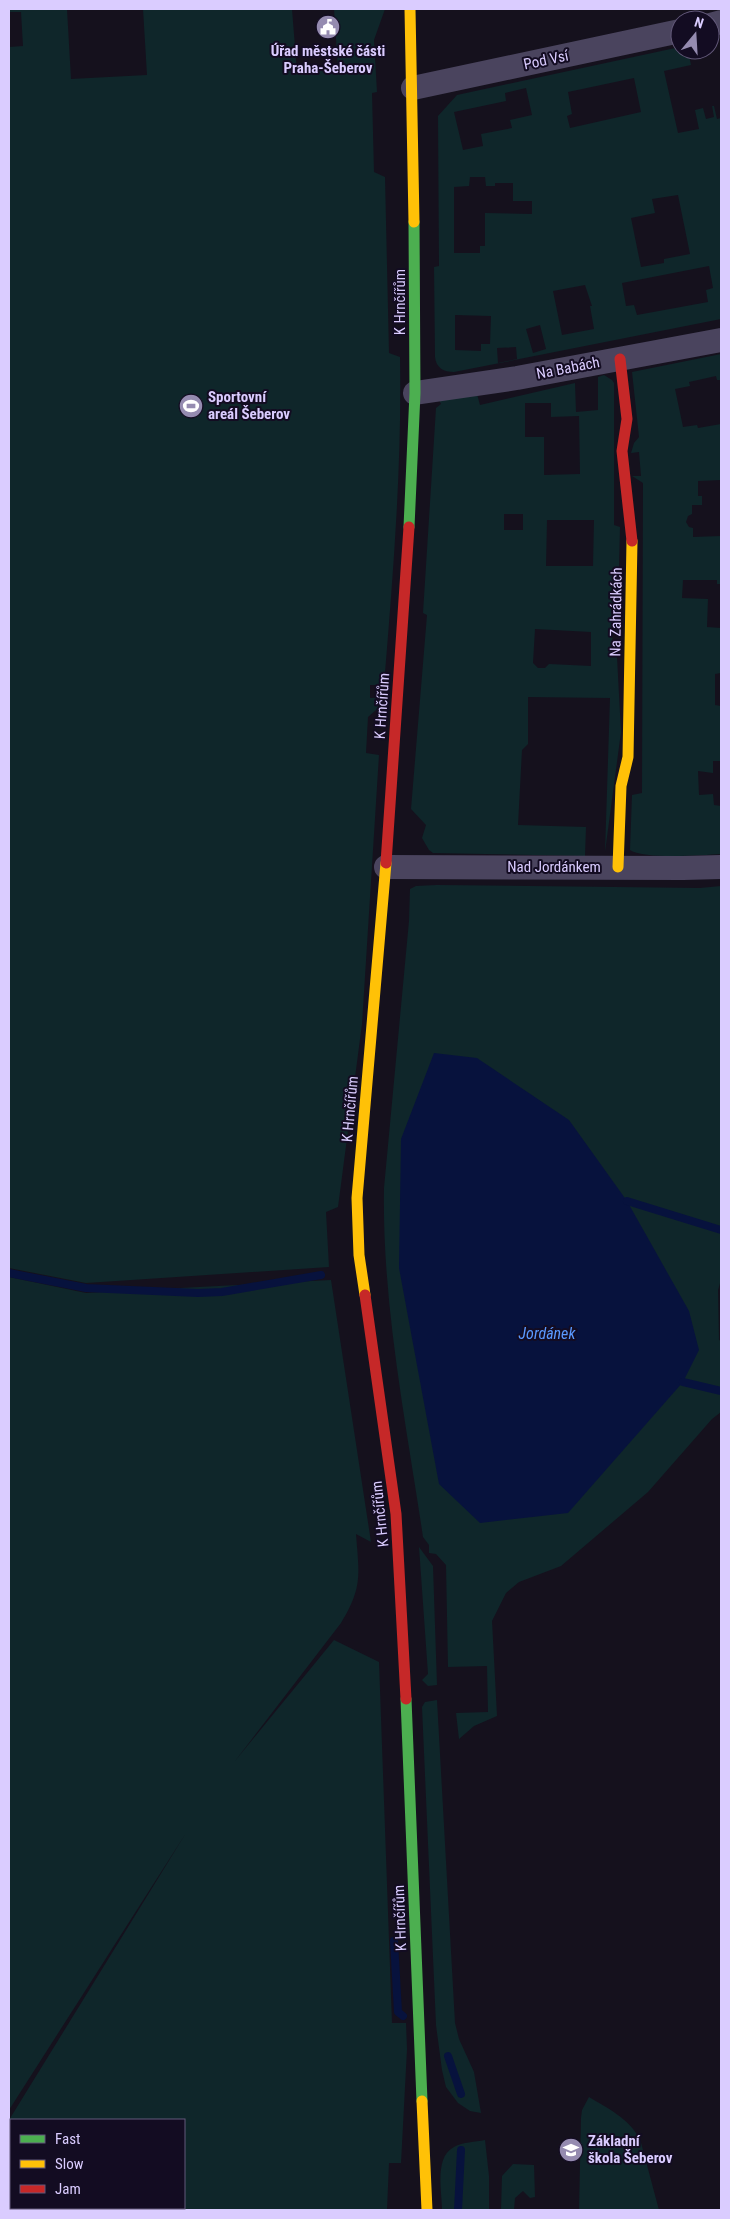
<svg xmlns="http://www.w3.org/2000/svg" width="730" height="2219" viewBox="0 0 730 2219" font-family="'Roboto Condensed',sans-serif">
<rect width="100%" height="100%" fill="#15111d"/>
<path fill="#0f262a" fill-rule="evenodd" d="M 9,9 L 67,9 L 71,79 L 147,75 L 143,9 L 292,9 L 297,72 L 338,69 L 334,9 L 385,9 L 374,40 L 377,92 L 372,93 L 374,172 L 385,177 L 389,353 L 400,357 C 402,467 393,576 384,685 L 370,685 L 370,698 L 383,698 L 376,710 L 368,717 L 366,753 L 379,755 L 362,1024 L 338,1207 L 326,1212 L 329,1267 L 86,1283 L 9,1268 L 9,47 L 23,46 L 21,12 L 9,12 Z
M 680,47 L 680,50 L 688,50 L 691,65 L 664,71 L 678,133 L 699,129 L 695,110 L 703,108 L 706,119 L 714,117 L 712,106 L 714,106 L 717,119 L 721,118 L 721,319 L 454,372 C 444,372 436,368 435,357 L 434,267 L 439,266 L 438,116 L 457,95 ZM 634,78 L 641,112 L 570,128 L 567,116 L 572,114 L 568,92 ZM 526,88 L 532,115 L 510,120 L 512,128 L 481,134 L 483,146 L 463,150 L 454,112 L 506,101 L 505,93 ZM 470,177 L 485,177 L 486,186 L 495,186 L 495,183 L 513,183 L 513,201 L 532,201 L 532,214 L 485,213 L 485,246 L 480,246 L 480,253 L 454,253 L 454,187 L 469,186 ZM 678,195 L 690,254 L 664,259 L 664,263 L 641,267 L 631,218 L 655,213 L 652,199 ZM 709,266 L 713,288 L 706,290 L 708,302 L 637,315 L 634,305 L 626,306 L 622,283 ZM 585,285 L 592,306 L 590,306 L 594,329 L 562,335 L 553,291 ZM 455,315 L 491,316 L 490,344 L 481,344 L 481,351 L 455,350 ZM 540,325 L 546,349 L 533,353 L 526,329 ZM 516,347 L 517,359 L 498,363 L 497,348 Z
M 721,354 L 721,380 L 717,380 L 716,376 L 689,382 L 690,386 L 675,389 L 683,427 L 697,425 L 698,428 L 721,424 L 721,480 L 698,481 L 698,496 L 702,496 L 702,505 L 692,505 L 692,514 L 688,516 L 686,522 L 689,527 L 693,528 L 693,537 L 721,536 L 721,584 L 717,584 L 717,580 L 683,580 L 682,598 L 708,599 L 707,627 L 721,628 L 721,673 L 715,674 L 715,705 L 721,706 L 721,761 L 713,761 L 713,773 L 698,771 L 699,795 L 713,794 L 714,805 L 721,806 L 721,854 C 702,855 646,860 630,850 L 632,795 L 642,793 L 643,483 L 632,476 L 641,476 L 639,452 L 631,453 L 634,443 L 639,437 L 632,372 Z
M 604,375 L 612,380 L 614,383 L 614,525 L 620,527 L 618,609 L 613,617 L 612,653 L 617,657 L 621,732 L 605,852 L 610,698 L 528,697 L 528,744 L 522,750 L 518,825 L 586,827 L 585,856 L 433,853 L 429,850 L 422,838 L 426,825 L 411,809 L 427,615 L 423,613 L 436,408 L 441,404 L 439,400 L 477,394 L 480,405 L 575,383 L 576,412 L 598,410 L 598,377 ZM 525,403 L 551,403 L 551,417 L 579,416 L 580,474 L 544,475 L 544,437 L 525,437 ZM 504,514 L 523,514 L 523,530 L 504,530 ZM 547,520 L 594,520 L 593,566 L 546,566 ZM 535,629 L 591,632 L 591,666 L 549,664 L 545,668 L 538,668 L 533,663 Z
M 437,885 L 700,888 L 721,886 L 721,1280 L 718,1290 L 719,1340 L 721,1341 L 721,1412 L 712,1419 L 648,1492 L 561,1566 L 519,1582 L 506,1593 L 492,1621 L 497,1716 L 474,1726 L 459,1739 L 456,1713 L 488,1712 L 487,1666 L 448,1667 L 446,1565 L 436,1554 L 429,1553 L 429,1545 L 423,1537 C 406,1422 382,1305 384,1188 L 409,921 L 410,889 L 416,886 Z
M 9,1277 L 86,1293 L 331,1280 L 371,1542 L 356,1534 C 359,1574 363,1587 341,1623 L 235,1761 L 334,1640 L 379,1662 L 392,2023 L 406,2023 L 407,2049 L 401,2163 L 389,2163 L 387,2210 L 9,2210 L 9,2120 L 186,1833 L 9,2110 ZM 11,2120 L 184,2120 L 184,2208 L 11,2208 Z
M 419,1547 L 433,1566 L 437,1685 L 428,1686 L 422,1680 L 428,1674 Z
M 437,1700 L 455,2023 L 459,2039 L 474,2072 L 481,2113 L 470,2111 L 458,2103 L 446,2087 L 442,2070 L 436,2025 L 422,1707 L 425,1702 Z
M 589,2097 C 609,2109 628,2118 640,2139 L 659,2210 L 579,2210 L 581,2118 L 582,2110 Z
M 485,2140 L 489,2176 L 489,2210 L 442,2210 C 442,2192 434,2157 454,2147 C 463,2142 475,2142 485,2140 Z
M 513,2164 L 534,2165 L 535,2197 L 530,2198 L 523,2191 L 515,2198 L 514,2210 L 501,2210 L 502,2176 Z"/>
<path fill="#07123d" d="M 434,1053 L 477,1058 L 569,1120 L 627,1201 L 689,1311 L 699,1350 L 683,1382 L 568,1513 L 480,1523 L 439,1484 L 399,1268 L 401,1139 Z"/>
<g fill="none" stroke-linecap="round" stroke-linejoin="round">
<path stroke="#07123d" stroke-width="8" d="M 627,1201 L 721,1230
M 9,1273 L 86,1288 L 198,1293 L 222,1292 L 321,1275
M 683,1382 L 721,1391
M 394,1941 L 398,2012 L 403,2016
M 448,2056 L 461,2094
M 458,2210 L 461,2150"/>
<path stroke="#4a445e" stroke-width="24" d="M 710,25 L 721,22
M 413,88 L 680,31
M 415,393 L 517,378 L 721,340
M 386,867 L 683,868 L 721,867"/>
<path stroke="#4caf50" stroke-width="11" d="M 409,527 L 415,393 L 414,222
M 406,1699 L 422,2101"/>
<path stroke="#ffc107" stroke-width="11" d="M 410,9 L 414,222
M 618,867 L 621,786 L 628,757 L 632,541
M 365,1295 L 359,1255 L 357,1198 L 386,863
M 422,2101 L 427,2210"/>
<path stroke="#c62828" stroke-width="11" d="M 620,359 L 627,419 L 622,451 L 632,541
M 386,863 L 409,527
M 365,1295 L 396,1514 L 406,1699"/>
</g>
<defs>
<g id="civic-disc" transform="scale(1.25)"><circle r="9.5" fill="#958bb0" stroke="#130c22"/><path d="M-.6-6.5H3V-4.5H.6V-3L4-1V1h2V6H-6V1h2V-1L-.6-3ZM-1.2 2.5V6h2.4V2.5Z" fill="#fff"/></g>
<g id="stadium-disc" transform="scale(1.25)"><circle r="9.5" fill="#958bb0" stroke="#130c22"/><path d="M0-5a6.5 5 0 1 0 0 10a6.5 5 0 1 0 0-10ZM-3.5-1.8h7v3.6h-7Z" fill="#fff"/></g>
<g id="school-disc" transform="scale(1.25)"><circle r="9.5" fill="#958bb0" stroke="#130c22"/><path d="M0-5L7-2L0 1L-7-2ZM-4 1L0 2.5L4 1V4Q0 6-4 4Z" fill="#fff"/></g>
</defs>
<g fill-rule="evenodd">
<use href="#civic-disc" x="328" y="27"/>
<use href="#stadium-disc" x="191" y="406"/>
<use href="#school-disc" x="571" y="2150"/>
</g>
<g text-anchor="middle" dominant-baseline="central" stroke-width="4" stroke-linejoin="round" paint-order="stroke">
<g font-size="15" font-weight="bold" fill="#daccff" stroke="#130c22" text-anchor="start">
<text x="328" y="51" text-anchor="middle">Úřad městské části<tspan x="328" dy="17">Praha-Šeberov</tspan></text>
<text x="208" y="397">Sportovní<tspan x="208" dy="17">areál Šeberov</tspan></text>
<text x="588" y="2141">Základní<tspan x="588" dy="17">škola Šeberov</tspan></text>
</g>
<g font-size="15" fill="#daccff" stroke="#130c22">
<text transform="translate(546 60) rotate(-12)">Pod Vsí</text>
<text transform="translate(400 302) rotate(-90)">K Hrnčířům</text>
<text transform="translate(568 368) rotate(-11)">Na Babách</text>
<text transform="translate(616 612) rotate(-89)">Na Zahrádkách</text>
<text transform="translate(382 706) rotate(-86)">K Hrnčířům</text>
<text x="554" y="867">Nad Jordánkem</text>
<text transform="translate(350 1109) rotate(-85)">K Hrnčířům</text>
<text transform="translate(380 1514) rotate(-96)">K Hrnčířům</text>
<text transform="translate(400 1918) rotate(-92)">K Hrnčířům</text>
</g>
<g font-size="16" font-style="italic" fill="#5a99ff" stroke="#130c22">
<text x="547" y="1333">Jordánek</text>
</g>
</g>
<rect width="730" height="2219" fill="none" stroke="#daccff" stroke-width="20"/>
<rect x="10" y="2119" width="175" height="90" fill="#130c22" stroke="#63597a"/>
<rect x="20" y="2135" width="25" height="8" fill="#4caf50" stroke="#63597a"/>
<text x="55" y="2144" font-size="15" fill="#daccff">Fast</text>
<rect x="20" y="2160" width="25" height="8" fill="#ffc107" stroke="#63597a"/>
<text x="55" y="2169" font-size="15" fill="#daccff">Slow</text>
<rect x="20" y="2185" width="25" height="8" fill="#c62828" stroke="#63597a"/>
<text x="55" y="2194" font-size="15" fill="#daccff">Jam</text>
<g transform="translate(695 35) rotate(18)"><circle r="24" fill="#130c22" stroke="#63597a"/>
<path d="M0-4L9 19L0 12L-9 19Z" fill="#958bb0"/>
<text y="-8" font-size="14" font-weight="bold" text-anchor="middle" fill="#daccff">N</text>
</g>
</svg>
